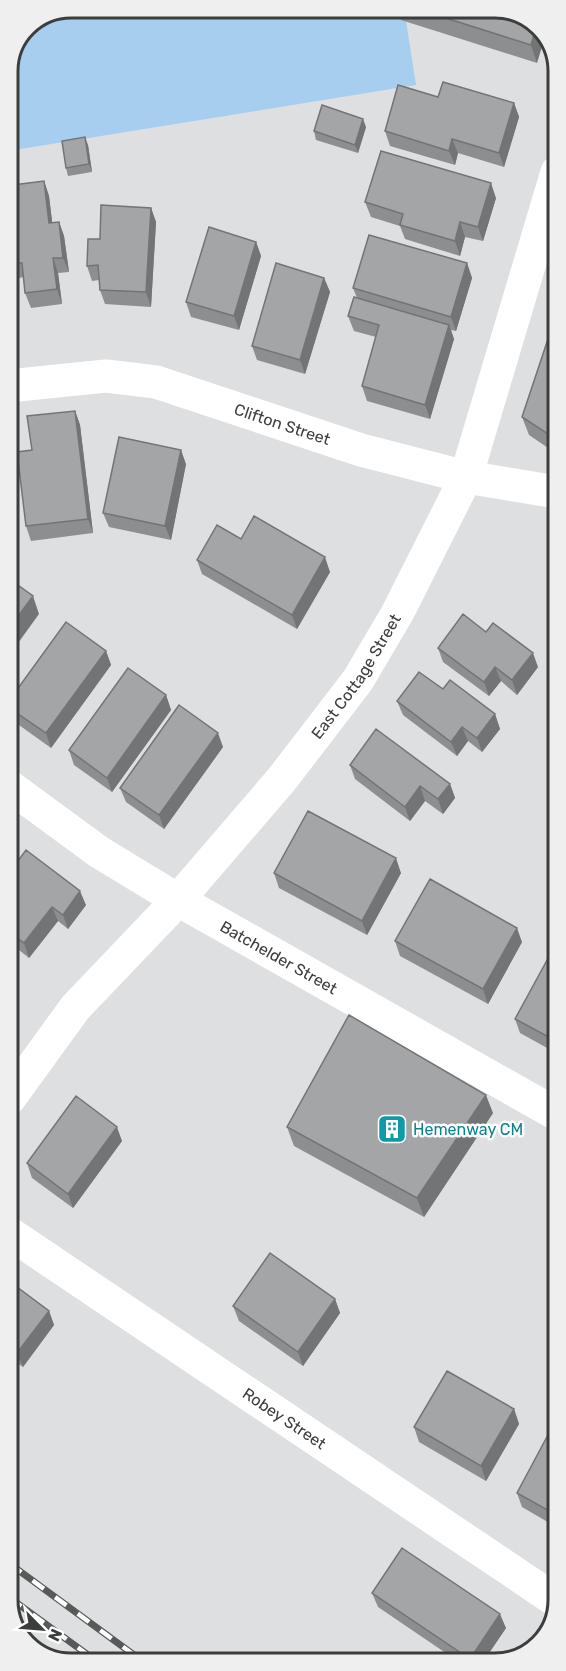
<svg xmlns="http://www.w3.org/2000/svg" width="566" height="1671" viewBox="0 0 566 1671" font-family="Rubik,sans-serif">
<rect width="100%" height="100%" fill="#dddfe1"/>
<path fill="#a7ceee" d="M 71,8 L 404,8 L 416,85 L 8,151 L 8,67 L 26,26 Z"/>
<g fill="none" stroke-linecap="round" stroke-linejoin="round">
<g stroke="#fff" stroke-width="33">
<path id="s1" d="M 8,386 L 106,376 L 156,382 L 361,450 L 466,477 L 557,492"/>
<path id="s2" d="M 9,786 L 99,852 L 178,900 L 558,1115"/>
<path id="s3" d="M 9,1233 L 558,1602"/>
</g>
<path stroke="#fff" stroke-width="33" id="s4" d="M 9,1099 L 75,1008 L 178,900 L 282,779 L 358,680 L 398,612 L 466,477 L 557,172"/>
<g stroke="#585959" stroke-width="7">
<path id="rail" d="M 10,1564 L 145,1663
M 10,1598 L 99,1663"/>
</g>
<use href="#rail" stroke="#fff" stroke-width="4.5" stroke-dasharray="14" stroke-linecap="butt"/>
</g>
<path fill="#8c8e90" d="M 397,8 L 500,8 L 537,23 L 537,63 L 401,20 Z
M 438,97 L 514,103 L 519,117 L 504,167 L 458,153 L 455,165 L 390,146 L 385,131 Z
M 366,127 L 358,153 L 316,140 L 314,131 Z
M 88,145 L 92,172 L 68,176 L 66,168 Z
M 44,181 L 49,196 L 52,222 L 59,222 L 64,236 L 69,272 L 58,273 L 62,304 L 31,308 L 25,293 L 24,277 L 19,278 L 14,263 Z
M 496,198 L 483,241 L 465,237 L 460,256 L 405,239 L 400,226 L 371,217 L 365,202 Z
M 151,208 L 156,222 L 151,307 L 105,304 L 100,290 L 99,280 L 92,281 L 87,266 L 100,239 Z
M 256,242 L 261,256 L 239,330 L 191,317 L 186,302 Z
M 467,263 L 472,278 L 456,331 L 451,330 L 454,339 L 430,419 L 367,401 L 362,386 L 376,337 L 354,331 L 348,316 L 357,298 L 353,288 Z
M 324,278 L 330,292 L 305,374 L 257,360 L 252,346 Z
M 557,335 L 557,454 L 529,435 L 522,417 Z
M 75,411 L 80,425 L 93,533 L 31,541 L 26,526 L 32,450 Z
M 186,464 L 171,540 L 109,527 L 103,513 Z
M 241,539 L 330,572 L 297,629 L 202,574 L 197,560 Z
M 486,632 L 538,667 L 517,695 L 501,681 L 489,696 L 443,662 L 438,648 Z
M 106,651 L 111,665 L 51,748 L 12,720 L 8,711 L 8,702 Z
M 443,689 L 495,714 L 500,729 L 482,752 L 468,741 L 457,756 L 403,715 L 397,701 Z
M 166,695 L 171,710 L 112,792 L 74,765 L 69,750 Z
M 223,747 L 164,829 L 126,802 L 120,788 Z
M 350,765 L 450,784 L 455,798 L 443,814 L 425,801 L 410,821 L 355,779 Z
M 9,873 L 86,905 L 68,929 L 58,921 L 29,958 L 9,942 Z
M 274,873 L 401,873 L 367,935 L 279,888 Z
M 558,940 L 558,1054 L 520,1033 L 515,1019 Z
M 395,941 L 522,942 L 488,1004 L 400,956 Z
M 493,1113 L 424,1217 L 294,1146 L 287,1127 Z
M 122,1141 L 73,1208 L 32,1178 L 27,1163 Z
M 9,1281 L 49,1311 L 54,1325 L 23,1367 L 9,1357 Z
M 335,1299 L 340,1313 L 303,1366 L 239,1321 L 233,1306 Z
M 514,1409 L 519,1424 L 486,1481 L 419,1442 L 414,1427 Z
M 558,1438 L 558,1528 L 522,1507 L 517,1493 Z
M 372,1593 L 506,1628 L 483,1662 L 459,1662 L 378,1607 Z"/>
<path fill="#727475" d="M 537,24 L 545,37 L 537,63 L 531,45 Z
M 514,103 L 519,117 L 504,167 L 499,153 Z
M 363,119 L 366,127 L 358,153 L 355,145 Z
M 85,137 L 88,145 L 92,172 L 89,164 Z
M 452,139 L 458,153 L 455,165 L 449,151 Z
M 44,181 L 49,196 L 54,237 L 49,223 Z
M 491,183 L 496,198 L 483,241 L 478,227 Z
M 151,208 L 156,222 L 151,307 L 146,292 Z
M 59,222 L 64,236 L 69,272 L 63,258 Z
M 460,222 L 465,237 L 460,256 L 455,241 Z
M 256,242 L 261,256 L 239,330 L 234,316 Z
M 53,258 L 58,273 L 62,304 L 57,289 Z
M 467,263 L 472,278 L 456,331 L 451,317 Z
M 324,278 L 330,292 L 305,374 L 300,360 Z
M 449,325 L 454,339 L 430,419 L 425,405 Z
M 75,411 L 80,425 L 93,533 L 88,519 Z
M 181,450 L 186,464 L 171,540 L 165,526 Z
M 325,557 L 330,572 L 297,629 L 292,615 Z
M 33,596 L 39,614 L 8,657 L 8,630 Z
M 106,651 L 111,665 L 51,748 L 46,733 Z
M 533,653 L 538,667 L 517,695 L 512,680 Z
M 495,667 L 501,681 L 489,696 L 484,682 Z
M 166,695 L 171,710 L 112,792 L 107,778 Z
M 495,714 L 500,729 L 482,752 L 477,738 Z
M 462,727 L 468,741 L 457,756 L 451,742 Z
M 218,733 L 223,747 L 164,829 L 159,815 Z
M 450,784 L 455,798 L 443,814 L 438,799 Z
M 420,786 L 425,801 L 410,821 L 405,807 Z
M 9,837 L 14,851 L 9,858 Z
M 396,858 L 401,873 L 367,935 L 362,921 Z
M 80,891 L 86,905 L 68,929 L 63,915 Z
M 52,907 L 58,921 L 29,958 L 24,943 Z
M 517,928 L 522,942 L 488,1004 L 483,989 Z
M 486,1095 L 493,1113 L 424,1217 L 417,1198 Z
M 117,1127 L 122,1141 L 73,1208 L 68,1194 Z
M 335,1299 L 340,1313 L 303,1366 L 298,1352 Z
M 49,1311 L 54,1325 L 23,1367 L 17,1353 Z
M 9,1370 L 13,1379 L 9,1384 Z
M 514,1409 L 519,1424 L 486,1481 L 481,1466 Z
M 500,1614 L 506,1628 L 483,1662 L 471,1662 L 470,1659 Z"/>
<path fill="#a3a5a7" stroke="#727475" stroke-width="1.5" d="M 414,8 L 500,8 L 537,24 L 531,45 Z
M 443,82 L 514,103 L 499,153 L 452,139 L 449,151 L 385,131 L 398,85 L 438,97 Z
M 322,105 L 363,119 L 355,145 L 314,131 Z
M 85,137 L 89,164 L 66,168 L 62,141 Z
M 381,151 L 491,183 L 478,227 L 460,222 L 455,241 L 400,225 L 403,214 L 365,202 Z
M 44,181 L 49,223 L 59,222 L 63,258 L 53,258 L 57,289 L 25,293 L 22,263 L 14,263 L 10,227 L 18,225 L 13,185 Z
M 101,205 L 151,208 L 146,292 L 100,290 L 98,265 L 87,266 L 88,239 L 100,239 Z
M 209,227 L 256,242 L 234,316 L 186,302 Z
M 369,235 L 467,263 L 451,317 L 353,288 Z
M 276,263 L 324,278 L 300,360 L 252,346 Z
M 354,297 L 449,325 L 425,405 L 362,386 L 379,325 L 348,316 Z
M 550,333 L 557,335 L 557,436 L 551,436 L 522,417 Z
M 75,411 L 88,519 L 26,526 L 17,452 L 32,450 L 27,416 Z
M 119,437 L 181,450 L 165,526 L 103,513 Z
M 254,516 L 325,557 L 292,615 L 197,560 L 217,525 L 241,539 Z
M 8,578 L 33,596 L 8,630 Z
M 463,614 L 486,632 L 493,623 L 533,653 L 512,680 L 495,667 L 484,682 L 438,648 Z
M 66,622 L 106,651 L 46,733 L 8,707 L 8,702 Z
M 128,668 L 166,695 L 107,778 L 69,750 Z
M 419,672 L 443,689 L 450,680 L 495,714 L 477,738 L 462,727 L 451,742 L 397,701 Z
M 179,705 L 218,733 L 159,815 L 120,788 Z
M 376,729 L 450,784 L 438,799 L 420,786 L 405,807 L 350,765 Z
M 308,811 L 396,858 L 362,921 L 274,873 Z
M 26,850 L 80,891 L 63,915 L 52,907 L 24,943 L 9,932 L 9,873 Z
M 430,879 L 517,928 L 483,989 L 395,941 Z
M 558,940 L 558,1042 L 515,1019 Z
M 349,1015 L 486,1095 L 417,1198 L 287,1127 Z
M 76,1096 L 117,1127 L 68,1194 L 27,1163 Z
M 270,1253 L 335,1299 L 298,1352 L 233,1306 Z
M 9,1281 L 49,1311 L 17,1353 L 9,1346 Z
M 447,1371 L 514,1409 L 481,1466 L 414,1427 Z
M 549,1433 L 558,1438 L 558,1516 L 517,1493 Z
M 402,1548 L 500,1614 L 470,1659 L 372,1593 Z"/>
<defs>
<g id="building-square" transform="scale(1.5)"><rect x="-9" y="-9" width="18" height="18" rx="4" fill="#0f9aa8" stroke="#fff"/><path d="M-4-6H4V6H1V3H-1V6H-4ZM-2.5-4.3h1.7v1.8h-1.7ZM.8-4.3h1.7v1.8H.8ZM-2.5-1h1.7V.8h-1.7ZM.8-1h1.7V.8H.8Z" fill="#fff"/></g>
</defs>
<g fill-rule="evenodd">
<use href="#building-square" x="392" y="1129"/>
</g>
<g text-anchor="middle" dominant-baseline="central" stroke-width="5" stroke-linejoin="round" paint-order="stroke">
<g font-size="16" fill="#3c3d3d" stroke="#fff">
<text stroke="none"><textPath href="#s1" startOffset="282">Clifton Street</textPath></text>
<text stroke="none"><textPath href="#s4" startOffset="548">East Cottage Street</textPath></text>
<text stroke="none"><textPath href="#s2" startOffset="320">Batchelder Street</textPath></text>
<text stroke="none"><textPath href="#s3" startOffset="332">Robey Street</textPath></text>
</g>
<g font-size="16" fill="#0d838f" stroke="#fff" text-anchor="start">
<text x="413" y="1129">Hemenway CM</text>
</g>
</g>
<path d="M0 0H566V1671H0ZM71 18H495A53 53 0 0 1 548 71V1600A53 53 0 0 1 495 1653H71A53 53 0 0 1 18 1600V71A53 53 0 0 1 71 18Z" fill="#efefef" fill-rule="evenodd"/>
<path fill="none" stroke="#3c3d3d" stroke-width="3" d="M71 18H495A53 53 0 0 1 548 71V1600A53 53 0 0 1 495 1653H71A53 53 0 0 1 18 1600V71A53 53 0 0 1 71 18Z"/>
<g transform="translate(42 1629) rotate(115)" stroke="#ffffff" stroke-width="4.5" paint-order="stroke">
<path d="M0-4.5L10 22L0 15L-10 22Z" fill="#3c3d3d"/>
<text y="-9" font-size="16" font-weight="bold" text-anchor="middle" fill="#3c3d3d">N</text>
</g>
</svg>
